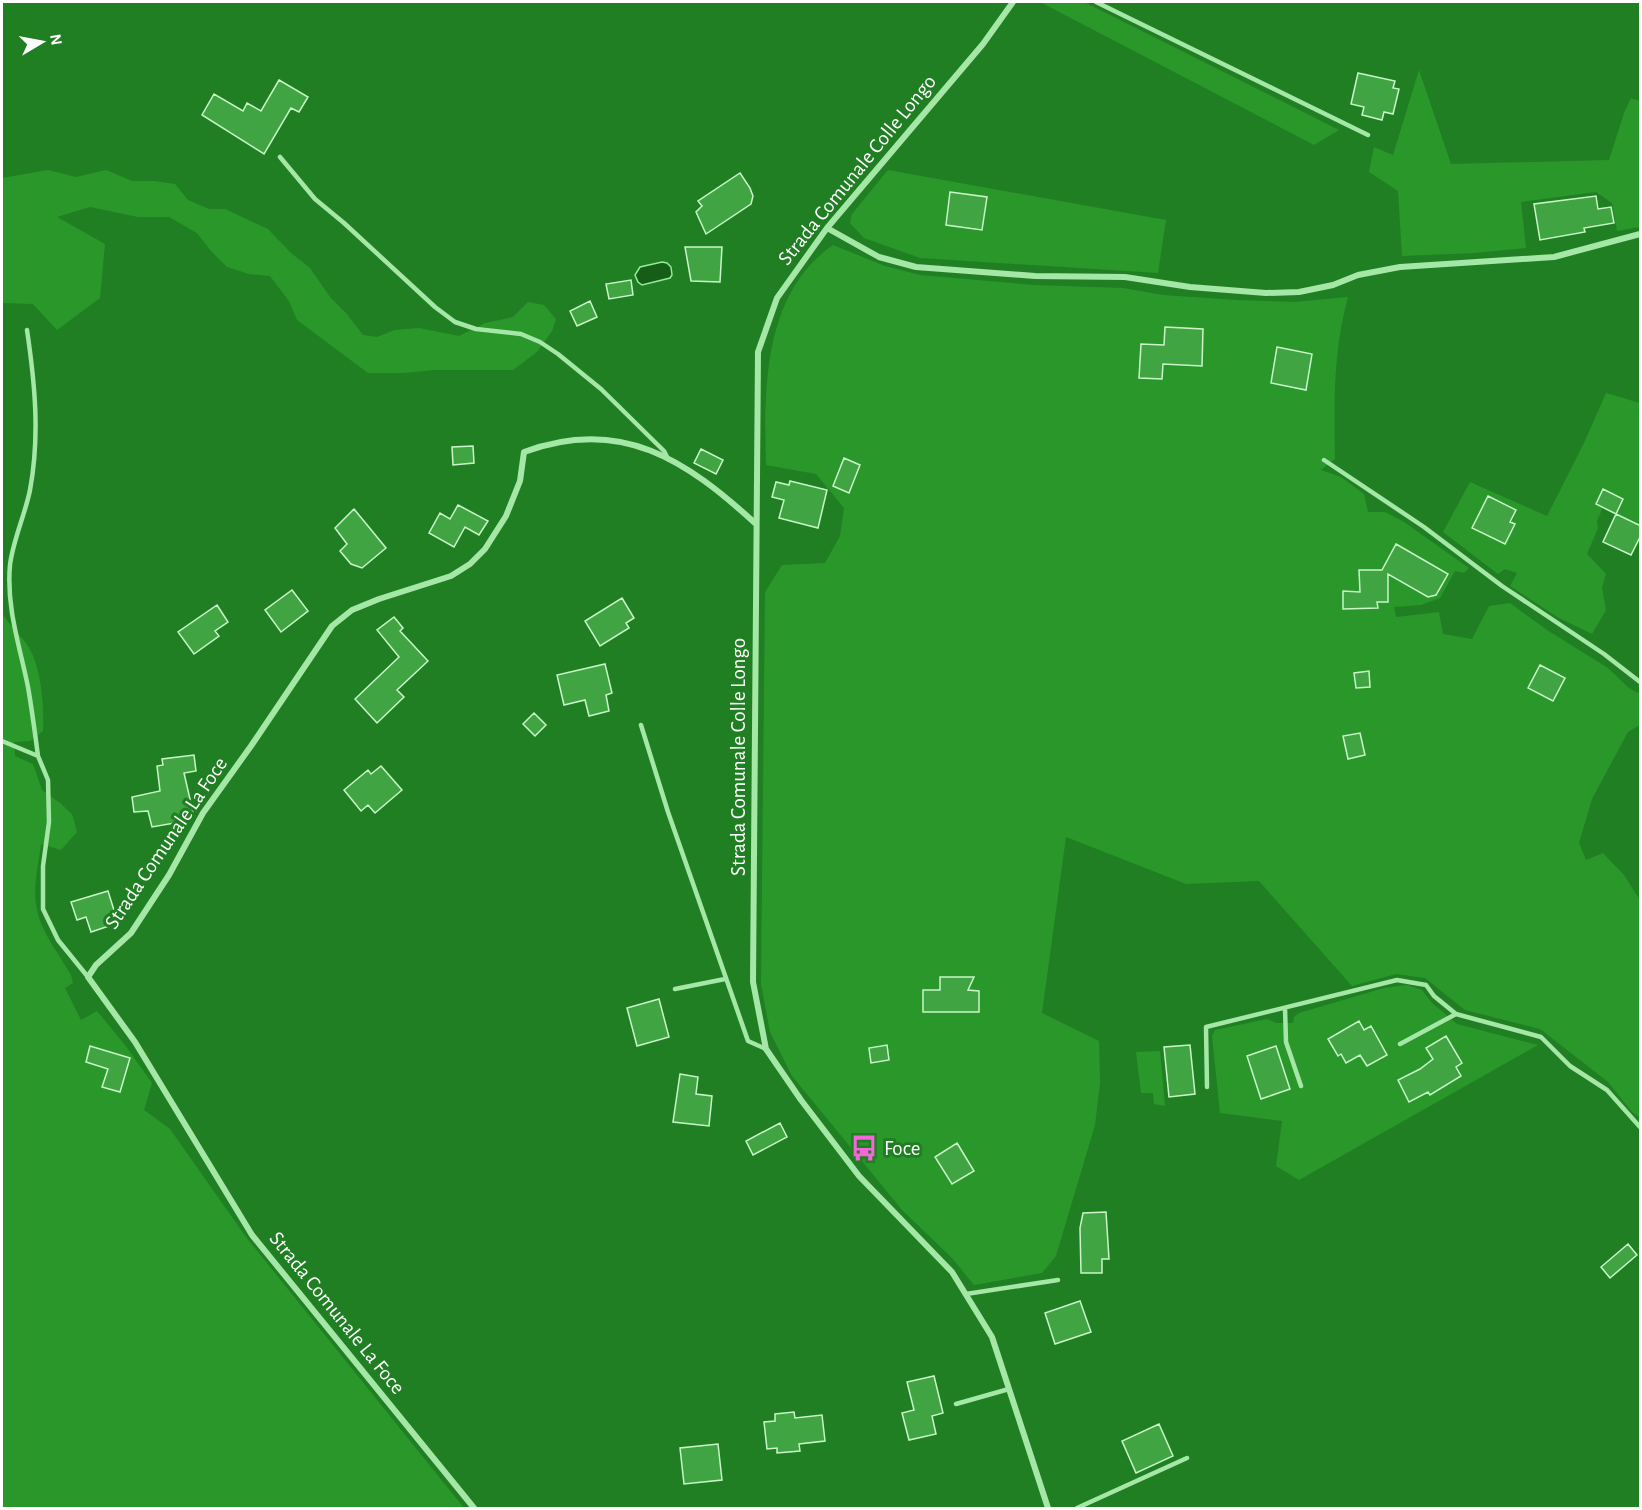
<svg xmlns="http://www.w3.org/2000/svg" width="1642" height="1510" viewBox="0 0 1642 1510" font-family="'Alegreya Sans',sans-serif">
<rect width="100%" height="100%" fill="#207f23"/>
<path fill="#2a972b" d="M 1040,2 L 1084,2 L 1339,130 L 1314,145 Z
M 1419,70 L 1451,164 L 1609,160 L 1624,113 L 1631,98 L 1640,101 L 1640,227 L 1617,231 L 1612,203 L 1596,192 L 1521,202 L 1526,248 L 1475,253 L 1402,256 L 1398,191 L 1369,172 L 1374,147 L 1393,155 Z
M 48,170 L 76,177 L 106,170 L 132,181 L 154,181 L 175,184 L 188,200 L 209,209 L 225,209 L 268,229 L 291,253 L 310,268 L 330,297 L 346,313 L 363,335 L 377,337 L 395,330 L 419,328 L 459,336 L 485,323 L 513,317 L 528,302 L 544,305 L 556,319 L 552,331 L 537,352 L 513,370 L 434,370 L 404,373 L 368,373 L 297,320 L 289,301 L 270,276 L 249,274 L 227,267 L 211,251 L 197,233 L 169,217 L 138,217 L 90,207 L 57,217 L 105,244 L 100,298 L 57,330 L 33,304 L 2,303 L 2,178 Z
M 888,170 L 1166,220 L 1158,273 L 920,258 L 864,238 L 850,223 L 852,214 Z
M 833,245 L 885,266 L 920,275 L 1034,285 L 1123,288 L 1163,295 L 1237,300 L 1294,302 L 1348,297 C 1333,352 1334,403 1335,459 L 1321,470 L 1341,477 L 1364,494 L 1368,512 L 1385,512 L 1404,522 L 1469,568 L 1464,573 L 1455,571 L 1440,598 L 1421,605 L 1394,607 L 1396,617 L 1439,612 L 1443,634 L 1472,639 L 1489,606 L 1510,603 L 1547,630 L 1608,668 L 1629,688 L 1640,694 L 1640,725 L 1628,732 L 1592,799 L 1579,843 L 1586,860 L 1603,853 L 1624,875 L 1640,900 L 1640,1118 L 1632,1112 L 1608,1082 L 1540,1029 L 1465,1010 L 1425,978 L 1396,974 L 1352,986 L 1259,881 L 1186,884 L 1066,837 L 1042,1013 L 1099,1041 L 1100,1083 L 1095,1125 L 1056,1256 L 1042,1273 L 974,1285 L 952,1258 L 903,1211 L 792,1076 L 770,1032 L 761,984 L 765,592 L 782,565 L 825,563 L 840,536 L 844,508 L 816,474 L 766,465 C 764,388 763,294 833,245 Z
M 1606,393 L 1640,403 L 1640,526 L 1616,514 L 1623,499 L 1604,489 L 1596,504 L 1603,507 L 1597,521 L 1598,528 L 1587,554 L 1606,574 L 1602,588 L 1606,610 L 1592,634 L 1559,618 L 1510,586 L 1517,573 L 1505,569 L 1498,574 L 1443,532 L 1470,482 L 1547,516 L 1584,443 Z
M 2,613 C 9,624 18,633 26,643 C 42,666 44,705 43,731 L 30,741 L 14,742 L 15,756 L 33,764 L 42,790 L 60,803 L 72,814 L 77,832 L 61,850 L 41,844 C 39,861 33,887 36,904 C 39,930 58,952 71,975 L 73,983 L 65,988 L 81,1020 L 97,1011 L 125,1045 L 152,1083 L 144,1110 L 170,1129 L 246,1237 L 464,1508 L 2,1508 Z
M 1407,985 L 1422,990 L 1432,1003 L 1457,1024 L 1538,1045 L 1299,1180 L 1276,1166 L 1282,1121 L 1220,1113 L 1212,1036 L 1215,1030 L 1267,1019 L 1276,1023 L 1293,1023 L 1294,1017 L 1299,1013 L 1384,988 Z
M 1160,1051 L 1165,1106 L 1154,1104 L 1153,1093 L 1141,1093 L 1136,1052 Z"/>
<path fill="#165e18" stroke="#98e998" stroke-width="1.5" d="M 662,262 L 667,263 L 671,267 L 672,275 L 670,278 L 642,285 L 638,282 L 635,275 L 640,267 Z"/>
<path fill="#41a442" stroke="#c8f6c9" stroke-width="1.5" d="M 1358,73 L 1395,81 L 1393,88 L 1399,89 L 1393,114 L 1384,112 L 1382,120 L 1362,115 L 1364,107 L 1351,104 Z
M 279,80 L 308,97 L 299,112 L 291,108 L 264,154 L 202,115 L 214,94 L 243,111 L 247,103 L 261,111 Z
M 740,173 L 750,188 L 753,196 L 751,204 L 706,234 L 696,212 L 702,206 L 698,201 Z
M 950,192 L 987,197 L 982,230 L 946,225 Z
M 1596,196 L 1598,209 L 1611,207 L 1614,223 L 1584,228 L 1585,232 L 1540,240 L 1534,204 Z
M 685,247 L 722,247 L 720,282 L 691,281 Z
M 631,280 L 633,295 L 609,299 L 606,284 Z
M 590,301 L 597,317 L 577,326 L 570,311 Z
M 1165,327 L 1203,329 L 1202,366 L 1163,364 L 1162,379 L 1139,378 L 1141,344 L 1164,345 Z
M 1277,347 L 1312,354 L 1306,390 L 1271,383 Z
M 473,446 L 474,463 L 453,465 L 452,447 Z
M 701,449 L 723,460 L 716,474 L 694,463 Z
M 844,458 L 860,465 L 849,493 L 833,486 Z
M 790,481 L 827,490 L 818,528 L 779,518 L 784,500 L 772,497 L 776,482 L 789,485 Z
M 1603,489 L 1623,499 L 1616,514 L 1596,504 Z
M 1488,496 L 1516,510 L 1510,522 L 1515,524 L 1505,544 L 1472,528 Z
M 458,505 L 488,521 L 479,535 L 465,527 L 454,547 L 429,533 L 440,513 L 450,519 Z
M 354,509 L 386,548 L 362,568 L 351,564 L 340,551 L 347,544 L 335,528 Z
M 1616,514 L 1641,526 L 1641,535 L 1631,555 L 1603,542 Z
M 1396,544 L 1448,574 L 1436,595 L 1428,597 L 1388,574 L 1388,602 L 1377,602 L 1378,608 L 1343,609 L 1343,591 L 1360,592 L 1359,570 L 1382,570 Z
M 292,590 L 308,611 L 281,632 L 265,610 Z
M 622,598 L 634,618 L 626,623 L 629,628 L 600,646 L 585,621 Z
M 217,605 L 228,622 L 215,631 L 219,636 L 194,654 L 178,632 Z
M 394,617 L 403,628 L 400,631 L 428,661 L 397,690 L 404,697 L 377,723 L 355,699 L 399,657 L 377,630 Z
M 605,664 L 612,693 L 606,695 L 609,711 L 589,716 L 585,700 L 564,705 L 557,675 Z
M 1540,665 L 1565,678 L 1553,701 L 1528,688 Z
M 1369,671 L 1370,687 L 1356,688 L 1354,673 Z
M 534,713 L 546,725 L 535,736 L 523,724 Z
M 1360,733 L 1365,755 L 1348,759 L 1343,736 Z
M 194,755 L 196,771 L 184,773 L 193,812 L 186,821 L 152,827 L 148,811 L 134,812 L 132,797 L 160,791 L 157,766 L 163,765 L 162,759 Z
M 381,766 L 402,790 L 375,813 L 368,805 L 361,811 L 344,790 L 368,770 L 371,774 Z
M 108,891 L 118,923 L 91,932 L 86,917 L 77,920 L 71,902 Z
M 940,977 L 974,977 L 968,990 L 979,991 L 979,1012 L 923,1012 L 923,990 L 940,990 Z
M 659,999 L 669,1037 L 637,1046 L 627,1008 Z
M 1359,1021 L 1364,1030 L 1371,1026 L 1387,1055 L 1367,1066 L 1360,1055 L 1346,1063 L 1341,1054 L 1338,1056 L 1328,1039 Z
M 1446,1036 L 1462,1063 L 1456,1067 L 1461,1076 L 1430,1095 L 1428,1092 L 1409,1102 L 1398,1080 L 1420,1069 L 1433,1059 L 1426,1048 Z
M 887,1045 L 889,1060 L 871,1063 L 869,1048 Z
M 1190,1045 L 1195,1094 L 1169,1097 L 1164,1047 Z
M 90,1046 L 130,1058 L 120,1092 L 102,1087 L 108,1069 L 86,1062 Z
M 1276,1046 L 1290,1089 L 1261,1099 L 1247,1056 Z
M 680,1074 L 698,1077 L 696,1094 L 712,1096 L 709,1126 L 673,1122 Z
M 780,1123 L 787,1137 L 753,1155 L 746,1141 Z
M 957,1143 L 974,1171 L 952,1184 L 935,1157 Z
M 1106,1212 L 1109,1259 L 1102,1259 L 1102,1273 L 1081,1273 L 1080,1228 L 1083,1213 Z
M 1628,1244 L 1637,1255 L 1610,1278 L 1601,1267 Z
M 1080,1301 L 1091,1332 L 1055,1344 L 1045,1313 Z
M 934,1376 L 943,1413 L 932,1416 L 936,1434 L 909,1440 L 902,1413 L 914,1410 L 907,1382 Z
M 794,1412 L 795,1418 L 822,1415 L 825,1441 L 799,1444 L 800,1451 L 777,1453 L 777,1448 L 767,1449 L 764,1422 L 775,1421 L 775,1414 Z
M 1159,1424 L 1173,1456 L 1136,1473 L 1122,1441 Z
M 718,1444 L 722,1480 L 684,1484 L 680,1448 Z"/>
<g fill="none" stroke-linecap="round" stroke-linejoin="round">
<path stroke="#a5e7a6" stroke-width="4.5" d="M 1096,2 L 1368,135
M 280,157 L 315,199 L 344,223 L 435,307 L 455,322 L 476,329 L 521,334 L 540,342 L 558,354 L 601,389 L 664,451 L 668,459
M 27,330 C 35,384 40,436 30,490 C 25,515 13,540 10,565 C 6,607 20,647 28,687 C 32,710 35,733 38,756
M 1324,460 L 1424,527 L 1502,586 L 1604,654 L 1640,682
M 641,725 L 668,812 L 748,1041 L 766,1049
M 2,741 L 38,756 L 48,780 L 49,822 L 43,866 L 43,909 L 58,940 L 88,977
M 675,989 L 725,979
M 1285,1008 L 1286,1042 L 1301,1086
M 1400,1044 L 1456,1014
M 1207,1087 L 1206,1027 L 1397,980 L 1426,985 L 1434,996 L 1456,1014 L 1541,1037 L 1570,1066 L 1607,1090 L 1640,1127
M 966,1294 L 1058,1280
M 956,1404 L 1009,1389
M 1077,1508 L 1187,1458"/>
<path stroke="#a5e7a6" stroke-width="6" d="M 1013,2 L 983,44 L 827,228 L 777,298 L 758,352 L 753,982 L 766,1049 L 801,1100 L 859,1176 L 952,1272 L 992,1337 L 1048,1508
M 827,228 L 879,257 L 916,267 L 1035,276 L 1125,277 L 1190,287 L 1266,293 L 1299,292 L 1333,285 L 1358,275 L 1400,267 L 1554,257 L 1640,234
M 474,1508 L 252,1235 L 135,1042 L 88,977 L 96,965 L 131,933 L 169,875 L 203,813 L 251,746 L 332,626 L 352,610 L 379,599 L 451,576 L 470,564 L 485,549 L 506,516 L 520,481 L 524,452 C 621,416 686,460 756,524"/>
</g>
<defs>
<g id="bus-bare" transform="scale(2.07)"><path d="M-5-6H5V4H4V6H2V4H-2V6H-4V4H-5ZM-3.5-4V0h7V-4ZM-3.5 1.2v1.5H-2V1.2ZM2 1.2v1.5H3.5V1.2Z" fill="#f565db" stroke="#207f23" stroke-width="2.5" paint-order="stroke"/></g>
</defs>
<g fill-rule="evenodd">
<use href="#bus-bare" x="864" y="1148"/>
</g>
<g text-anchor="middle" dominant-baseline="central" stroke-width="6" stroke-linejoin="round" paint-order="stroke">
<g font-size="21" fill="#fff" stroke="#207f23">
<text transform="translate(857 170) rotate(-51)">Strada Comunale Colle Longo</text>
<text transform="translate(738 757) rotate(-90)">Strada Comunale Colle Longo</text>
<text transform="translate(166 843) rotate(-56)">Strada Comunale La Foce</text>
<text transform="translate(337 1313) rotate(51)">Strada Comunale La Foce</text>
</g>
<g font-size="21" fill="#fff" stroke="#207f23" text-anchor="start">
<text x="884" y="1148">Foce</text>
</g>
</g>
<rect width="1642" height="1510" fill="none" stroke="#ffffff" stroke-width="6"/>
<g transform="translate(42 42) rotate(80)" stroke="#207f23" stroke-width="4.5" paint-order="stroke">
<path d="M0-4.5L10 22L0 15L-10 22Z" fill="#ffffff"/>
<text y="-9" font-size="16" font-weight="bold" text-anchor="middle" fill="#ffffff">N</text>
</g>
</svg>
